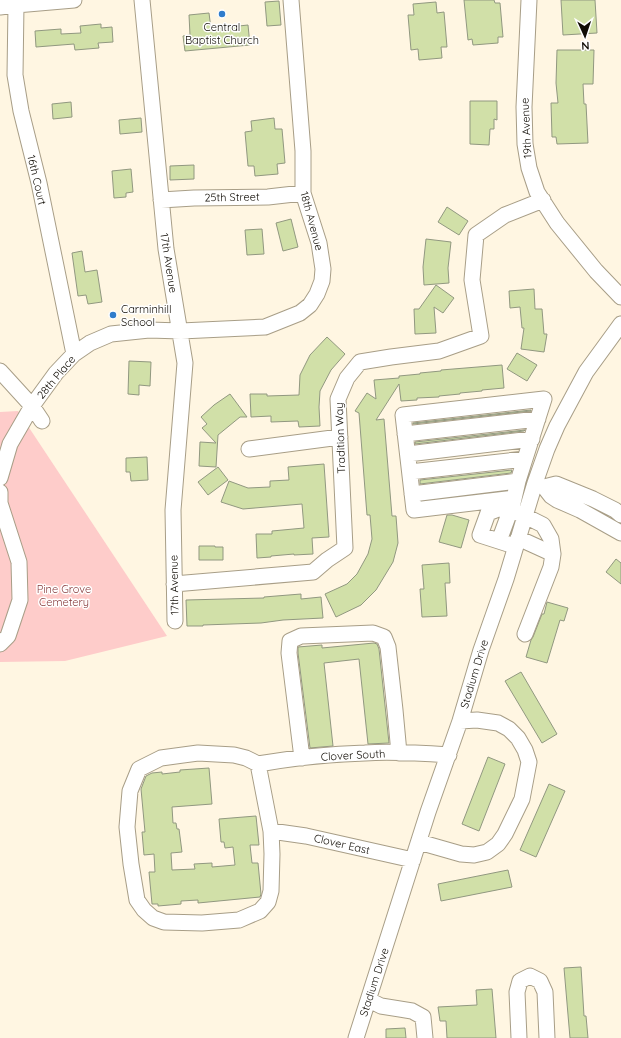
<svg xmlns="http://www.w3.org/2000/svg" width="621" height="1038" viewBox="0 0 621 1038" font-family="Quicksand,sans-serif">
<rect width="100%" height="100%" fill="#fff6e2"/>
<path fill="#feccca" d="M 18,411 L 167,636 L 65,661 L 0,662 L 0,412 Z"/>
<path fill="#d1e0a8" stroke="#919880" d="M 464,0 L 494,0 L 495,3 L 500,3 L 503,37 L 498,37 L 498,43 L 473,45 L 472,39 L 468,40 Z
M 561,0 L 595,0 L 597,33 L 563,35 Z
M 279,1 L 281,25 L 267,26 L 265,2 Z
M 436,2 L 437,13 L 444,12 L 447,47 L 441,47 L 442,58 L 419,60 L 418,49 L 411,50 L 408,15 L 414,15 L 413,4 Z
M 209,13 L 211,29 L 248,25 L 250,45 L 185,51 L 183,36 L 190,35 L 189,15 Z
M 101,24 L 101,28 L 112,27 L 113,42 L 98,43 L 99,48 L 75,50 L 74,44 L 36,47 L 35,31 L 61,29 L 61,34 L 81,33 L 80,26 Z
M 557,50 L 594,50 L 593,84 L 583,84 L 584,104 L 586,104 L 588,143 L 557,144 L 556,137 L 552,137 L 551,103 L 558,103 L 556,83 Z
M 470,101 L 497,101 L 497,120 L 494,119 L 494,129 L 490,129 L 489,145 L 470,144 Z
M 71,102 L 72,117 L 53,119 L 52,104 Z
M 141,118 L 142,132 L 120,134 L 119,120 Z
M 274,118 L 275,129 L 282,129 L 285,163 L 277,164 L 278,174 L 255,176 L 254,166 L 248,166 L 245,132 L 252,131 L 251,121 Z
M 194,165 L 194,179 L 170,180 L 170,166 Z
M 131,169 L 133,192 L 126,193 L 126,197 L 114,198 L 112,171 Z
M 447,207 L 468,221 L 459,235 L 438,222 Z
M 291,219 L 298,247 L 283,251 L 276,223 Z
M 262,229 L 264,254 L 247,255 L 245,230 Z
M 426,239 L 451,242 L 448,268 L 449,283 L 424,285 L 423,267 Z
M 82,251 L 85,272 L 97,270 L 102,302 L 88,304 L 86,295 L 78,296 L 72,253 Z
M 436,285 L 454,298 L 443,313 L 434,307 L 436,333 L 415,334 L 414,309 L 419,309 Z
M 534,289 L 535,309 L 542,309 L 544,334 L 547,334 L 544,352 L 521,349 L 524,328 L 522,328 L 520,307 L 510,308 L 509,291 Z
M 327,337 L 345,354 L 331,370 L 320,391 L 319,407 L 320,426 L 299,427 L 298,421 L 271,422 L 271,416 L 251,417 L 250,394 L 267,394 L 267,396 L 299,395 L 300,375 L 310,355 Z
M 517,353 L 537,365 L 527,381 L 507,369 Z
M 129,361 L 151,362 L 150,386 L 139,385 L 139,395 L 128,394 Z
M 502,365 L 504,388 L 482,390 L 482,391 L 460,393 L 460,394 L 439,396 L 439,397 L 417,398 L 417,400 L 401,401 L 399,384 L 376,420 L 384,419 L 392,516 L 396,516 L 398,543 L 393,562 L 376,590 L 361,605 L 336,617 L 325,594 L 347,584 L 357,574 L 368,554 L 372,539 L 370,515 L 367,515 L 359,413 L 355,411 L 367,393 L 376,399 L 374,380 L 399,378 L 399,376 L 420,374 L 420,373 L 441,371 L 441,370 Z
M 230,394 L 247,417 L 240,417 L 218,435 L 216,467 L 199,466 L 200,442 L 216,443 L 202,428 L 207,424 L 201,417 L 214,405 Z
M 531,410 L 531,411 L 413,424 L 413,423 Z
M 525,430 L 524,431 L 415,444 L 415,442 Z
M 147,457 L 148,480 L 131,481 L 130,472 L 126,472 L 126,458 Z
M 324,464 L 329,537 L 312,538 L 313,554 L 294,555 L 294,554 L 271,556 L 271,557 L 257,558 L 256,534 L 272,534 L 272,531 L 304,528 L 302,504 L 243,509 L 221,502 L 229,481 L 248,488 L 270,487 L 270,481 L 289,480 L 288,467 Z
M 218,467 L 228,480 L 208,495 L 198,482 Z
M 512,470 L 511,473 L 420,484 L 420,480 Z
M 447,515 L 452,515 L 469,520 L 461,548 L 439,542 Z
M 199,546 L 215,546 L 215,547 L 223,547 L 223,560 L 199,560 Z
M 616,559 L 621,563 L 621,584 L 606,572 Z
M 449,563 L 450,583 L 445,583 L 447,616 L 422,617 L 420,589 L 424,589 L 422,565 Z
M 301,594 L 301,599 L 321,597 L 323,618 L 283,620 L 261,623 L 203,625 L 203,626 L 187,626 L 186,600 L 264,598 L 264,597 Z
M 547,602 L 568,608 L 564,621 L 560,620 L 547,663 L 526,657 L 531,640 L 533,637 L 542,614 L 544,614 Z
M 374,643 L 377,644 L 379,649 L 389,743 L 368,744 L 359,659 L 324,663 L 333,746 L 310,748 L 298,653 L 298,647 L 322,645 L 322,648 Z
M 521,672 L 557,734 L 542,743 L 505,681 Z
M 488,757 L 505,764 L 479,831 L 462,824 Z
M 209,768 L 212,804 L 172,807 L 173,823 L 176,823 L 177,829 L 179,829 L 182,852 L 171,853 L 172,870 L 195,869 L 194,864 L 212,863 L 212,867 L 235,865 L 233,847 L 225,848 L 224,842 L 221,842 L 219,819 L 256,816 L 259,845 L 250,845 L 252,863 L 258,863 L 261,894 L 260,897 L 198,903 L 198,900 L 181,901 L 181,904 L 158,906 L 158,904 L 152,904 L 149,872 L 155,872 L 154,854 L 144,855 L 142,832 L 145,832 L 141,789 L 146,776 L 152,773 L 162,772 L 162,774 L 180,772 L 180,770 Z
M 549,784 L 565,791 L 536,857 L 520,850 Z
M 508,870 L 512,887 L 441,901 L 438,884 Z
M 581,967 L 584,1016 L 586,1016 L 588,1038 L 570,1038 L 564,968 Z
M 492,989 L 496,1038 L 447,1038 L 446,1021 L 440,1021 L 438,1007 L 477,1005 L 476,990 Z
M 405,1028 L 406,1038 L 386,1038 L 386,1029 Z"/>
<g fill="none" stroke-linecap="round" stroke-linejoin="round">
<g stroke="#a89e87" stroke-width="17">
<path id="minor" d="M 142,0 L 166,249 L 185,363 L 173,510 L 175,621
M 529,0 L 524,107 L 525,144 L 529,168 L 537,192 L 557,223 L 596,271 L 621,297
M 16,5 L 15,75 L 21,111 L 39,183 L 74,354
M 0,7 L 16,5 L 74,0
M 161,200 L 194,198 L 268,197 L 303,193
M 0,371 L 32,406 L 42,421
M 405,434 L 538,419
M 249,449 L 340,437
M 408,454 L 532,439
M 410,472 L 525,459
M 0,478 L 10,444 L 32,406 L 56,373 L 74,354 L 90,343 L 111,334 L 149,330 L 181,331 L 265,327 L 300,313 L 310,305 L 317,294 L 322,281 L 323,269 L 319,243 L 303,193 L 303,151 L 291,0
M 535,483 L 544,487 L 551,496 L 557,500 L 580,510 L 621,533
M 544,487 L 556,484 L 593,499 L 615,510 L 621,515
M 0,492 L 0,503 L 19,562 L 20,600 L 8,636 L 0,644
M 412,494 L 518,481
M 518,538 L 553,554 L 551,567 L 525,634
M 499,541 L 513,503 L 518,481 L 544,399 L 403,415 L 414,510 L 514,498
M 508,544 L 480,535 L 488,513 L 498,509 L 511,510 L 525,516 L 543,525 L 551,539 L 553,554
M 174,584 L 313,572 L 327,560 L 345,548 L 338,399 L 347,378 L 360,362 L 391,357 L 439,351 L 481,336 L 472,280 L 476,235 L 505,215 L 543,200
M 198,753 L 234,755 L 246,758 L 258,764 L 271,831 L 272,854 L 271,891 L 268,902 L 260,911 L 239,920 L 202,923 L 164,922 L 153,918 L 144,910 L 137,900 L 131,864 L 127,827 L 130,791 L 139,769 L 161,758 Z
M 302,758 L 289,653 L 290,641 L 301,636 L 373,633 L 384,637 L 388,647 L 395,710 L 399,753
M 258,764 C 293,758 329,754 365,753 C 393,751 421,753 449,755
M 271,831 L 306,836 L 413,860
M 419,842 L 461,854 L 474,855 L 487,852 L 498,844 L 505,834 L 522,799 L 529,762 L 525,750 L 518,738 L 509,729 L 498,723 L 477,720 L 460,721
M 369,1000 L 381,1006 L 412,1011 L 423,1017 L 425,1038
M 356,1038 L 428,812 L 460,721 L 481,650 L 506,579 L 535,483 L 547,449 L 557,426 L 586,372 L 621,324
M 519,1038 L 517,992 L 520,981 L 530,976 L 540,981 L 545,992 L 547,1038"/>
</g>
<use href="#minor" stroke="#fff" stroke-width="15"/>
</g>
<g fill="#2f7ccc" stroke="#fff" stroke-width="1.5">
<circle cx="222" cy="14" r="4"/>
<circle cx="113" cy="315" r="4"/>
</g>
<g text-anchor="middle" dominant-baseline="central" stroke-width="3" stroke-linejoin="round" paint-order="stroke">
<g font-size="11" fill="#100c05" stroke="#fff">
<text x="222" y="27">Central<tspan x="222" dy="13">Baptist Church</tspan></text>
<text x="121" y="309" text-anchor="start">Carminhill<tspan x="121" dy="13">School</tspan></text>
</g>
<g font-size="11" fill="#100c05" stroke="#fff">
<text transform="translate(526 128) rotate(-93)">19th Avenue</text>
<text transform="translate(37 180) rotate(77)">16th Court</text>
<text transform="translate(232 197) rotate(-1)">25th Street</text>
<text transform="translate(312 221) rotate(75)">18th Avenue</text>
<text transform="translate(169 263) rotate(81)">17th Avenue</text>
<text transform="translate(56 377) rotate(-50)">28th Place</text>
<text transform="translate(340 438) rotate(-92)">Tradition Way</text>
<text transform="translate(174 585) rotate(-91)">17th Avenue</text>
<text transform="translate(474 674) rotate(-73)">Stadium Drive</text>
<text transform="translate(353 755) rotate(-3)">Clover South</text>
<text transform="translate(342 844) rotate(13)">Clover East</text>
<text transform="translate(374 982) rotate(-72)">Stadium Drive</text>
</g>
<g font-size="11" fill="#873a3c" stroke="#fff">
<text x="64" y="589">Pine Grove<tspan x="64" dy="13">Cemetery</tspan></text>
</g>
</g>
<g transform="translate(585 36) rotate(177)" stroke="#ffffff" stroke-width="3" paint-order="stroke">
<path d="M0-3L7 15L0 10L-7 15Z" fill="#100c05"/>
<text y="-6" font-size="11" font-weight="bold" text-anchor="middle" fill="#100c05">N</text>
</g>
</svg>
